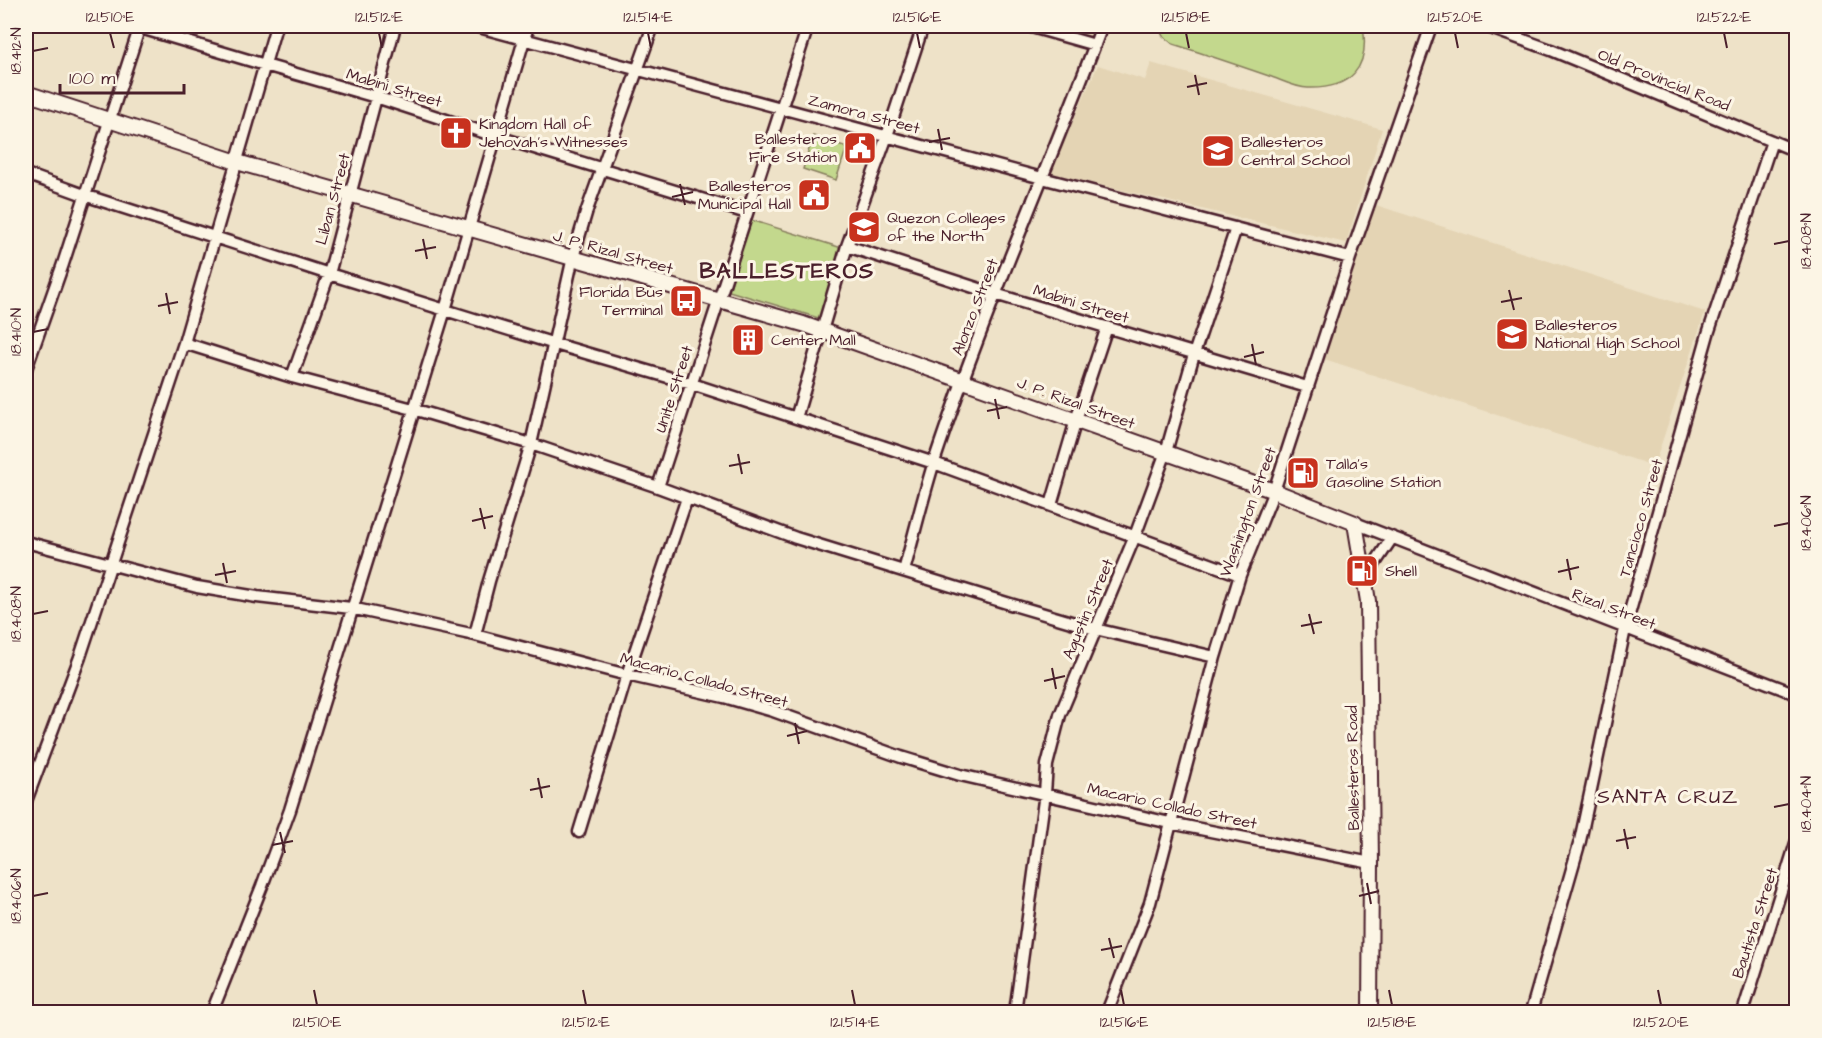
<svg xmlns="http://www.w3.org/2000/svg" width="1822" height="1038" viewBox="0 0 1822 1038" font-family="'Architects Daughter',sans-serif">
<rect width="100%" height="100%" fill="#eee2c8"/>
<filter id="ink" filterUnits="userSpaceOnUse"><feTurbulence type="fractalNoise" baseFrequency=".0167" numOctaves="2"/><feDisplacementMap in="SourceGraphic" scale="12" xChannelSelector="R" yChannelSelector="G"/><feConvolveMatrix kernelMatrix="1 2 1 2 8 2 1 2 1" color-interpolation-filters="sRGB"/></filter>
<g filter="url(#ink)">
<path fill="#e4d4b4" d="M 1041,26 L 1097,26 L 1092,41 Z
M 1151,63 L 1382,129 L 1346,243 L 1050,173 L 1098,65 L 1145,80 Z
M 1373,204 L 1705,312 L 1654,466 L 1318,357 Z"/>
<path fill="#c3d88d" stroke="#867c5c" stroke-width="1.5" d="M 1157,26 L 1363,26 C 1370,68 1351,89 1308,88 C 1296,88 1281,80 1269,76 C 1237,65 1205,54 1173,44 L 1163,36 Z
M 813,136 L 847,147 L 836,180 L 803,169 Z
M 751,220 L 842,248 L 822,319 L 729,291 Z"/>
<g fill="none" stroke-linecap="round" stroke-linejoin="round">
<g stroke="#4a1f2b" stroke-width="15">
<path id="minor" d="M 134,26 L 265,65 L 376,97 L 495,136 L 747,213
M 475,26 L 1042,178 L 1350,258
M 1028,26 L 1095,45
M 1485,26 L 1551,50 L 1796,151
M 26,174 L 84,195 L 329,274 L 555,344 L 692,384 L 934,463 L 1240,575
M 847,246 L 995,294 L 1307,387
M 184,343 L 292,377 L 413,409 L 531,444 L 658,487 L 796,538 L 1010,604 L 1095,629 L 1215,657
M 26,369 L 63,264 L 140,26
M 292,377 L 329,274 L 395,26
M 796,418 L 847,246 L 887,136 L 923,26
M 658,487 L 808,26
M 1051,505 L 1076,420 L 1107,327
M 1355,523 L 1796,694
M 26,542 L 197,587 L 257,597 L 351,608 L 475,635 L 627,675 L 724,697 L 773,711 L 901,757 L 960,775 L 1170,823 L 1371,863
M 904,571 C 914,535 923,497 934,462 C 983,314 1047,171 1102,26
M 1365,578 L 1392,538
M 475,635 L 489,581 L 531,444 L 573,257 L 587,210 L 653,26
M 26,801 L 80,657 L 184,343 L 276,26
M 579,832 L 627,675 L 687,498
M 212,1012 L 262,886 L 290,810 L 445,310 L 528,26
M 1015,1012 L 1045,793 L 1047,765 L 1060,715 L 1135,536 L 1166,452 L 1194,354 L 1236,228
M 1107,1012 L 1150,903 L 1215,657 L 1240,575 L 1274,491 L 1350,258 L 1431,26
M 1531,1012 L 1580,841 L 1625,629 L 1708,334 L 1772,141
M 1743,1012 L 1796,843"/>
</g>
<g stroke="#4a1f2b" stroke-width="18">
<path id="major" d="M 26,93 L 237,162 L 803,324 L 1274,491 L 1355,523 L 1368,601 L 1371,863 L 1370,1012"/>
</g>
<use href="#minor" stroke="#fcf5e5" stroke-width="10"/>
<use href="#major" stroke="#fcf5e5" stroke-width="14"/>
</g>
</g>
<path fill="none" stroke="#4a1f2b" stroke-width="2" d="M 110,33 L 114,48M 379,33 L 382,48M 648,33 L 651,48M 917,33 L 920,48M 1186,33 L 1189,48M 1455,33 L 1458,48M 1724,33 L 1727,48M 33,51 L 48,48M 1195,75 L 1199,95M 1187,87 L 1207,83M 938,129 L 942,150M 929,142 L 950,138M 680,184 L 685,205M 672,197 L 693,192M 423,239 L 427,259M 1774,244 L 1789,241M 415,251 L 436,247M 1509,290 L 1514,310M 166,293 L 170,314M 1501,302 L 1522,298M 158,306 L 178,302M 33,332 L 48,329M 1252,344 L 1256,365M 1244,357 L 1264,352M 995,399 L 999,419M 987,411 L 1007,407M 738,454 L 742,474M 729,466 L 750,462M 480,508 L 485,529M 472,521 L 493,516M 1774,526 L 1789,523M 1567,559 L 1571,580M 223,563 L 227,583M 1558,572 L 1579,567M 215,575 L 236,571M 33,614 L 48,611M 1309,614 L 1314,634M 1301,626 L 1322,622M 1052,668 L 1056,689M 1044,681 L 1065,676M 795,723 L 799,744M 787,736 L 807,731M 538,778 L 542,798M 530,790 L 550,786M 1774,807 L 1789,804M 1624,829 L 1628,849M 280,832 L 285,853M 1616,841 L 1636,837M 272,845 L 293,841M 1367,883 L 1371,904M 33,896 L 48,893M 1359,896 L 1379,891M 1109,938 L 1114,958M 1101,950 L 1122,946M 314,990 L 317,1005M 583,990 L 586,1005M 852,990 L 855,1005M 1121,990 L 1124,1005M 1389,990 L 1392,1005M 1658,990 L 1661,1005"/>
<defs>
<g id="church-square" transform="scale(1.725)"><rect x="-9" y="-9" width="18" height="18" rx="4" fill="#c8321e" stroke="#fcf5e5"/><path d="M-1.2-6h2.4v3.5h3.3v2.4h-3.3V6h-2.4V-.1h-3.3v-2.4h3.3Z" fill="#fff"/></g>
<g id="civic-square" transform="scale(1.725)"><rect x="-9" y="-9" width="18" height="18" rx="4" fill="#c8321e" stroke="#fcf5e5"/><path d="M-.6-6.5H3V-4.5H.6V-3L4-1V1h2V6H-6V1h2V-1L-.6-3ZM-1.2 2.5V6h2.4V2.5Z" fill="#fff"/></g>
<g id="school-square" transform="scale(1.725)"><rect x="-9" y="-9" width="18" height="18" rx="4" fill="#c8321e" stroke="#fcf5e5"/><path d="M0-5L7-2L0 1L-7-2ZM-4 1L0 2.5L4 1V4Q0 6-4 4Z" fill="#fff"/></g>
<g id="university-square" transform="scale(1.725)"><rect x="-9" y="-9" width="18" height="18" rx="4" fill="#c8321e" stroke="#fcf5e5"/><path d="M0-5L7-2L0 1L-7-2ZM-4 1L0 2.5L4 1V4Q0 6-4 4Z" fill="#fff"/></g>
<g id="bus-square" transform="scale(1.725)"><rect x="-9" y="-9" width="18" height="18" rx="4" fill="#c8321e" stroke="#fcf5e5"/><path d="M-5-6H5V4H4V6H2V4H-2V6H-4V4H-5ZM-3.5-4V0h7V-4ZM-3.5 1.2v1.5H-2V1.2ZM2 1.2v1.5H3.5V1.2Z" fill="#fff"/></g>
<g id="building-square" transform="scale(1.725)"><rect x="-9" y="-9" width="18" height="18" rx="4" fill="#c8321e" stroke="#fcf5e5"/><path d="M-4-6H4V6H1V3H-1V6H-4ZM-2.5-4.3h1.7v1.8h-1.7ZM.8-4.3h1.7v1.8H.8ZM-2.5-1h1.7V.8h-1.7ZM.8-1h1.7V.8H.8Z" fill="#fff"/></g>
<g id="fuel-square" transform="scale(1.725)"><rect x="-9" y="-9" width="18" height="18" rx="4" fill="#c8321e" stroke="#fcf5e5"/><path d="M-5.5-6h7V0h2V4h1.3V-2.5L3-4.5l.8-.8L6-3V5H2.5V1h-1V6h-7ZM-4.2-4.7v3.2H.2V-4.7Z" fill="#fff"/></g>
</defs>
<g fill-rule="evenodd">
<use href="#church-square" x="456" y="133"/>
<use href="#civic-square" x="860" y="148"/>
<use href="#school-square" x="1218" y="151"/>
<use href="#civic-square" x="814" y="195"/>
<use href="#university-square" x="864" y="227"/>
<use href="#bus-square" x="686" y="301"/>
<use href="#school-square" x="1512" y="334"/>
<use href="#building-square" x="748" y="340"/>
<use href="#fuel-square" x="1303" y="473"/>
<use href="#fuel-square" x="1362" y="571"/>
</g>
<g text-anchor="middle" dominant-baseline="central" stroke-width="6" stroke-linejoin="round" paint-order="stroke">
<g font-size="16" fill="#4a1f2b" stroke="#fcf5e5">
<text transform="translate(1664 80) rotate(22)">Old Provincial Road</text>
<text transform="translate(394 88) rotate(17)">Mabini Street</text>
<text transform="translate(864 114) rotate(15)">Zamora Street</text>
<text transform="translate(333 199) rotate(-75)">Liban Street</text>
<text transform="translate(613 252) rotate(16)">J. P. Rizal Street</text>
<text transform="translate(1081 304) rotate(17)">Mabini Street</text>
<text transform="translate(975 307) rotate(-69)">Alonzo Street</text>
<text transform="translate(674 389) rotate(-72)">Unite Street</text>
<text transform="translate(1076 403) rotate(20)">J. P. Rizal Street</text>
<text transform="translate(1248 512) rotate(-70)">Washington Street</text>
<text transform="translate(1641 518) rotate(-74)">Tancioco Street</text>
<text transform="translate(1088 609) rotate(-67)">Agustin Street</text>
<text transform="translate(1614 609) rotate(21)">Rizal Street</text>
<text transform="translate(704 680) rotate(15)">Macario Collado Street</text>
<text transform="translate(1353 768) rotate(-91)">Ballesteros Road</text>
<text transform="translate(1172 806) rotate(12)">Macario Collado Street</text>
<text transform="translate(1755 923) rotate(-72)">Bautista Street</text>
</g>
<g font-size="16" fill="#4a1f2b" stroke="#fcf5e5" text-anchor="start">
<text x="479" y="124">Kingdom Hall of<tspan x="479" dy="18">Jehovah's Witnesses</tspan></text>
<text x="837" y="139" text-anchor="end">Ballesteros<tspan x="837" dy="18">Fire Station</tspan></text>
<text x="1241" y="142">Ballesteros<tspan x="1241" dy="18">Central School</tspan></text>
<text x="791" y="186" text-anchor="end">Ballesteros<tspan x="791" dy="18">Municipal Hall</tspan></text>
<text x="887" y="218">Quezon Colleges<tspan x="887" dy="18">of the North</tspan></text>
<text x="663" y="292" text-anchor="end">Florida Bus<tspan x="663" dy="18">Terminal</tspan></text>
<text x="1535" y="325">Ballesteros<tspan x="1535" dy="18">National High School</tspan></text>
<text x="771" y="340">Center Mall</text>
<text x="1326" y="464">Talla's<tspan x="1326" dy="18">Gasoline Station</tspan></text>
<text x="1385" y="571">Shell</text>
</g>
<g font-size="20" letter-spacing="1.5" fill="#4a1f2b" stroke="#fcf5e5">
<text x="1668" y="797">SANTA CRUZ</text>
</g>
<g font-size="22" font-weight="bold" letter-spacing="1.5" fill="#4a1f2b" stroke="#fcf5e5">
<text x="787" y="271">BALLESTEROS</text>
</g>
</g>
<rect width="1822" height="1038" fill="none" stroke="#fcf5e5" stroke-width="66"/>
<path d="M60 84v9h124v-9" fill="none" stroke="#4a1f2b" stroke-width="3"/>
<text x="69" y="84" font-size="18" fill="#4a1f2b" stroke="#fcf5e5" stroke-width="4.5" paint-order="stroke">100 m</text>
<rect x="33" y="33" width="1756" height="972" fill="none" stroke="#4a1f2b" stroke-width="2"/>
<g font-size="15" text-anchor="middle" fill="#4a1f2b">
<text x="110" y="22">121.510°E</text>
<text x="379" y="22">121.512°E</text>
<text x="648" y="22">121.514°E</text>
<text x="917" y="22">121.516°E</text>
<text x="1186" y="22">121.518°E</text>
<text x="1455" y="22">121.520°E</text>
<text x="1724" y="22">121.522°E</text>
<text transform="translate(16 51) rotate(-90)" y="5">18.412°N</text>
<text transform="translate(1806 241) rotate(-90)" y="5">18.408°N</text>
<text transform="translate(16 332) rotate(-90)" y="5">18.410°N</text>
<text transform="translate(1806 523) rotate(-90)" y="5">18.406°N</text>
<text transform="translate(16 614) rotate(-90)" y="5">18.408°N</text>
<text transform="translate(1806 804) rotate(-90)" y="5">18.404°N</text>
<text transform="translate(16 896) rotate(-90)" y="5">18.406°N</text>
<text x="317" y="1027">121.510°E</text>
<text x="586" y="1027">121.512°E</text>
<text x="855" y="1027">121.514°E</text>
<text x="1124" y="1027">121.516°E</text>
<text x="1392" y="1027">121.518°E</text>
<text x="1661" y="1027">121.520°E</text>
</g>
</svg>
